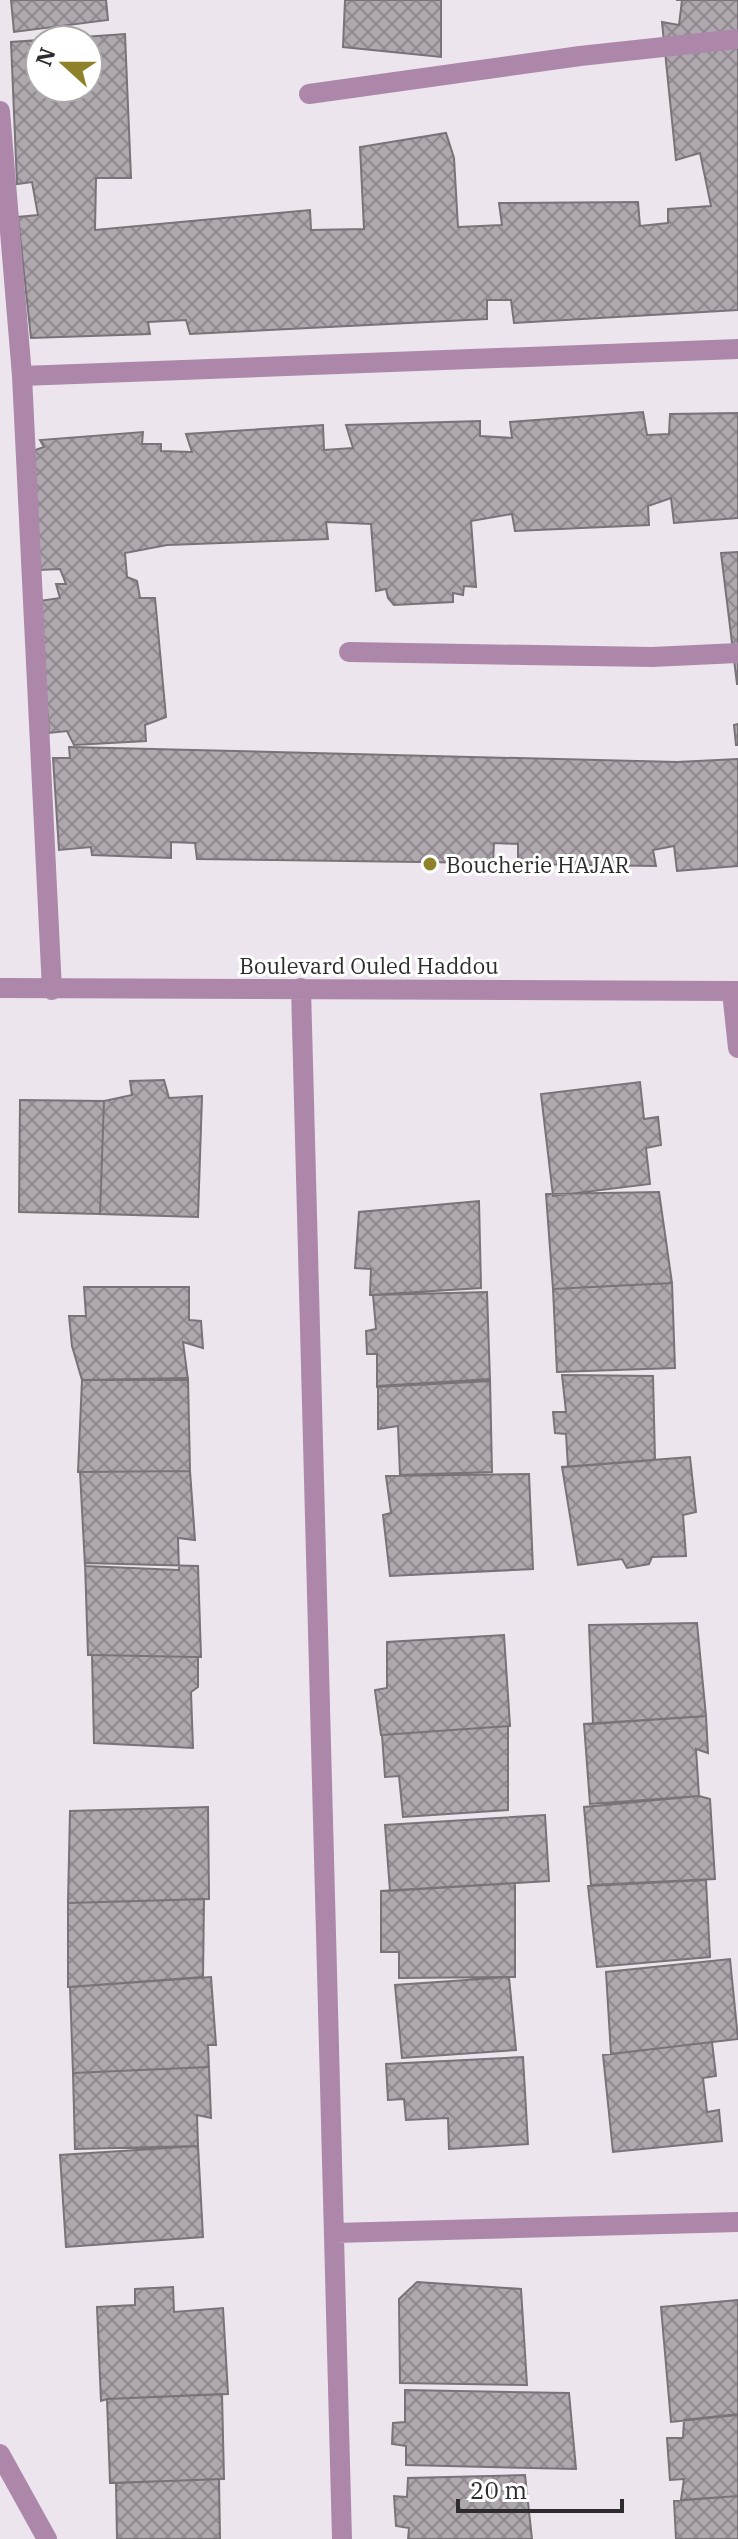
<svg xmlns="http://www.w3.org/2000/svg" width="738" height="2539" viewBox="0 0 738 2539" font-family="'IBM Plex Serif',serif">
<defs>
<pattern id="building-cross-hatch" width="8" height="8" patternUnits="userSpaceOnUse" patternTransform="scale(2)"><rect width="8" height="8" fill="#afa7ae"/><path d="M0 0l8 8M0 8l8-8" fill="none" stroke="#8f888e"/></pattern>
</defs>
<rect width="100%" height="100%" fill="#ede5ed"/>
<path fill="url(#building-cross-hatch)" stroke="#797278" stroke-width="2" fill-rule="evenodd" d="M 11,0 L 106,0 L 108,20 L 14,32 Z
M 345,0 L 441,0 L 441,57 L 343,47 Z
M 676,0 L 738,0 L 738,310 L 514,323 L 511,300 L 487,300 L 487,319 L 190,334 L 186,320 L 148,322 L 150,334 L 31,338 L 18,217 L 38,215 L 32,182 L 17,184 L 11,42 L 125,34 L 131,178 L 96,178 L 95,230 L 310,210 L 311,230 L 364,229 L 360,147 L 446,133 L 454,158 L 458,227 L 502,225 L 499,203 L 638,202 L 640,226 L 668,223 L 668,209 L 711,206 L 700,153 L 676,160 L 662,22 L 679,25 L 682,0 ZM 40,40 L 88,40 L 88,88 L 40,88 Z
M 643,412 L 647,435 L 669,434 L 670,414 L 738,413 L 738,518 L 674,523 L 671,498 L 648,506 L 649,525 L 515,531 L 512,514 L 471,521 L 476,587 L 464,586 L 463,595 L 453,593 L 453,602 L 394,605 L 388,598 L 386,589 L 376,591 L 371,524 L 326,522 L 328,539 L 167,545 L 125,553 L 127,577 L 137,581 L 140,598 L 155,598 L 166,717 L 145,725 L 146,741 L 74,745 L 67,731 L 49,733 L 39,601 L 60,598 L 56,584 L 66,584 L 60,569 L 39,570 L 30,452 L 44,447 L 40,440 L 143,432 L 142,444 L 161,444 L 161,451 L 192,452 L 186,434 L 323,425 L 324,450 L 353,448 L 346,425 L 480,421 L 480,436 L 512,438 L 510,422 Z
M 738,552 L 738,684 L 737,684 L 721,553 Z
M 738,724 L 738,745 L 736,745 L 734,725 Z
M 69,747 L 677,762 L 738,759 L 738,866 L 677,871 L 674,846 L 653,850 L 656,866 L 518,864 L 518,844 L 494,843 L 493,863 L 197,859 L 195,843 L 171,842 L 171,858 L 92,855 L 91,847 L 59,850 L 53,758 L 70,758 Z
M 164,1080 L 169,1098 L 202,1096 L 198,1217 L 100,1214 L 104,1101 L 132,1095 L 130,1081 Z
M 640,1082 L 644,1119 L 658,1117 L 661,1145 L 646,1148 L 650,1184 L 553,1196 L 541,1094 Z
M 20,1100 L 104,1101 L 100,1214 L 19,1212 Z
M 659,1192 L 672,1283 L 553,1289 L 546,1194 Z
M 479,1201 L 481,1288 L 370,1295 L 371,1269 L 355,1268 L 359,1212 Z
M 672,1283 L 675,1368 L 557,1372 L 553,1289 Z
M 84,1287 L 189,1287 L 189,1320 L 201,1321 L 203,1348 L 183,1342 L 188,1380 L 82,1380 L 72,1346 L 69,1316 L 86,1316 Z
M 487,1292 L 490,1381 L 377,1387 L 377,1354 L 367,1354 L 366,1331 L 376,1329 L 373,1295 Z
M 562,1375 L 653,1376 L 655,1460 L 568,1467 L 566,1434 L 555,1433 L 553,1412 L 566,1412 Z
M 188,1378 L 190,1471 L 78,1472 L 82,1380 Z
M 490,1379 L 492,1472 L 400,1475 L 398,1426 L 378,1429 L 378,1386 Z
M 690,1457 L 696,1512 L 683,1515 L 686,1556 L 652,1557 L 649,1564 L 627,1568 L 622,1559 L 578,1565 L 562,1467 Z
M 190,1471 L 195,1540 L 178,1538 L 179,1570 L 85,1566 L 80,1472 Z
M 529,1474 L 533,1569 L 390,1576 L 383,1515 L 391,1513 L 386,1476 Z
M 85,1563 L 198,1566 L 201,1657 L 88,1655 Z
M 697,1623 L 706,1716 L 593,1724 L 589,1625 Z
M 504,1635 L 510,1726 L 381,1735 L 375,1690 L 387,1688 L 387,1642 Z
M 92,1655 L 198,1657 L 198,1687 L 191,1692 L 193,1748 L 94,1743 Z
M 706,1716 L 708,1753 L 696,1749 L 699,1796 L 590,1804 L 584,1724 Z
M 508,1726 L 508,1810 L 403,1817 L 399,1776 L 385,1777 L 382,1735 Z
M 699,1796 L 710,1799 L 715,1879 L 591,1885 L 584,1807 Z
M 208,1807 L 209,1899 L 68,1903 L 70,1811 Z
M 545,1815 L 549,1881 L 390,1891 L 385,1825 Z
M 706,1880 L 710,1957 L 597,1967 L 588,1886 Z
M 515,1883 L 515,1977 L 399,1978 L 399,1952 L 381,1952 L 381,1891 Z
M 204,1899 L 203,1977 L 68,1987 L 68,1903 Z
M 730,1959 L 738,2039 L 611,2054 L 606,1972 Z
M 211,1977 L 216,2045 L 208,2045 L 209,2067 L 73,2073 L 70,1987 Z
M 509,1977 L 516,2050 L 402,2058 L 395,1985 Z
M 712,2042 L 716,2076 L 703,2078 L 707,2112 L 719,2110 L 722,2141 L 613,2152 L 603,2055 Z
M 523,2057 L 528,2144 L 449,2149 L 448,2118 L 406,2120 L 404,2099 L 388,2100 L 386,2064 Z
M 209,2067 L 211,2118 L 197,2115 L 198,2146 L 75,2149 L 73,2073 Z
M 198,2146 L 203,2237 L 66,2247 L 60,2155 Z
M 417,2282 L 521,2289 L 527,2385 L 400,2383 L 399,2299 Z
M 173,2287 L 174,2312 L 223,2308 L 228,2394 L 107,2399 L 101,2401 L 97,2307 L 135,2305 L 135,2289 Z
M 738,2300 L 738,2415 L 671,2422 L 661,2307 Z
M 405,2390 L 569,2393 L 576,2469 L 406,2465 L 406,2446 L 392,2444 L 393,2423 L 405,2422 Z
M 222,2394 L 224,2479 L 110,2483 L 107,2399 Z
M 738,2414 L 738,2496 L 681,2500 L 684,2479 L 670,2480 L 667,2438 L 683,2438 L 684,2420 Z
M 525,2475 L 532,2539 L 408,2539 L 409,2528 L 396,2526 L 394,2496 L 407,2497 L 408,2478 Z
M 219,2479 L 220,2539 L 117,2539 L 116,2483 Z
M 738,2496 L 738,2539 L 676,2539 L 674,2501 Z"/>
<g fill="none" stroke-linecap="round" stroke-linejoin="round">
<path stroke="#ad87aa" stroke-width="20" d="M 309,94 L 580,56 L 738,39
M 0,111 L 22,376 L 52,990
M 22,376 L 738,349
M 349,652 L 652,657 L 738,653
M 0,988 L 738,991
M 301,988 L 342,2539
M 732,992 L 738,1048
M 335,2233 L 738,2222
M 0,2454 L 47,2539"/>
</g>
<circle fill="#8d8229" stroke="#fff" stroke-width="3" cx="430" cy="864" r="8"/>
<g text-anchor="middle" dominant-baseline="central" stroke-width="6" stroke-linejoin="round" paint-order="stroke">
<g font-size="22" fill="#2e2b2e" stroke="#fff" text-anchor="start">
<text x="446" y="864">Boucherie HAJAR</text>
</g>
<g font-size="22" fill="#2e2b2e" stroke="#fff">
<text x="369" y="965">Boulevard Ouled Haddou</text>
</g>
</g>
<g transform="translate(64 64) rotate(291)"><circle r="38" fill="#ffffff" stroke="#abaaab" stroke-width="2"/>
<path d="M0-6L14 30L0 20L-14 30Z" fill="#8d8229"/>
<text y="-12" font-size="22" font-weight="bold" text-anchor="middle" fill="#2e2b2e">N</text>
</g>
<path d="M458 2499v12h164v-12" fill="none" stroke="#2e2b2e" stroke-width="4"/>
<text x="470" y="2499" font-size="24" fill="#2e2b2e" stroke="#ffffff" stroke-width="6" paint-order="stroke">20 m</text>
</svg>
